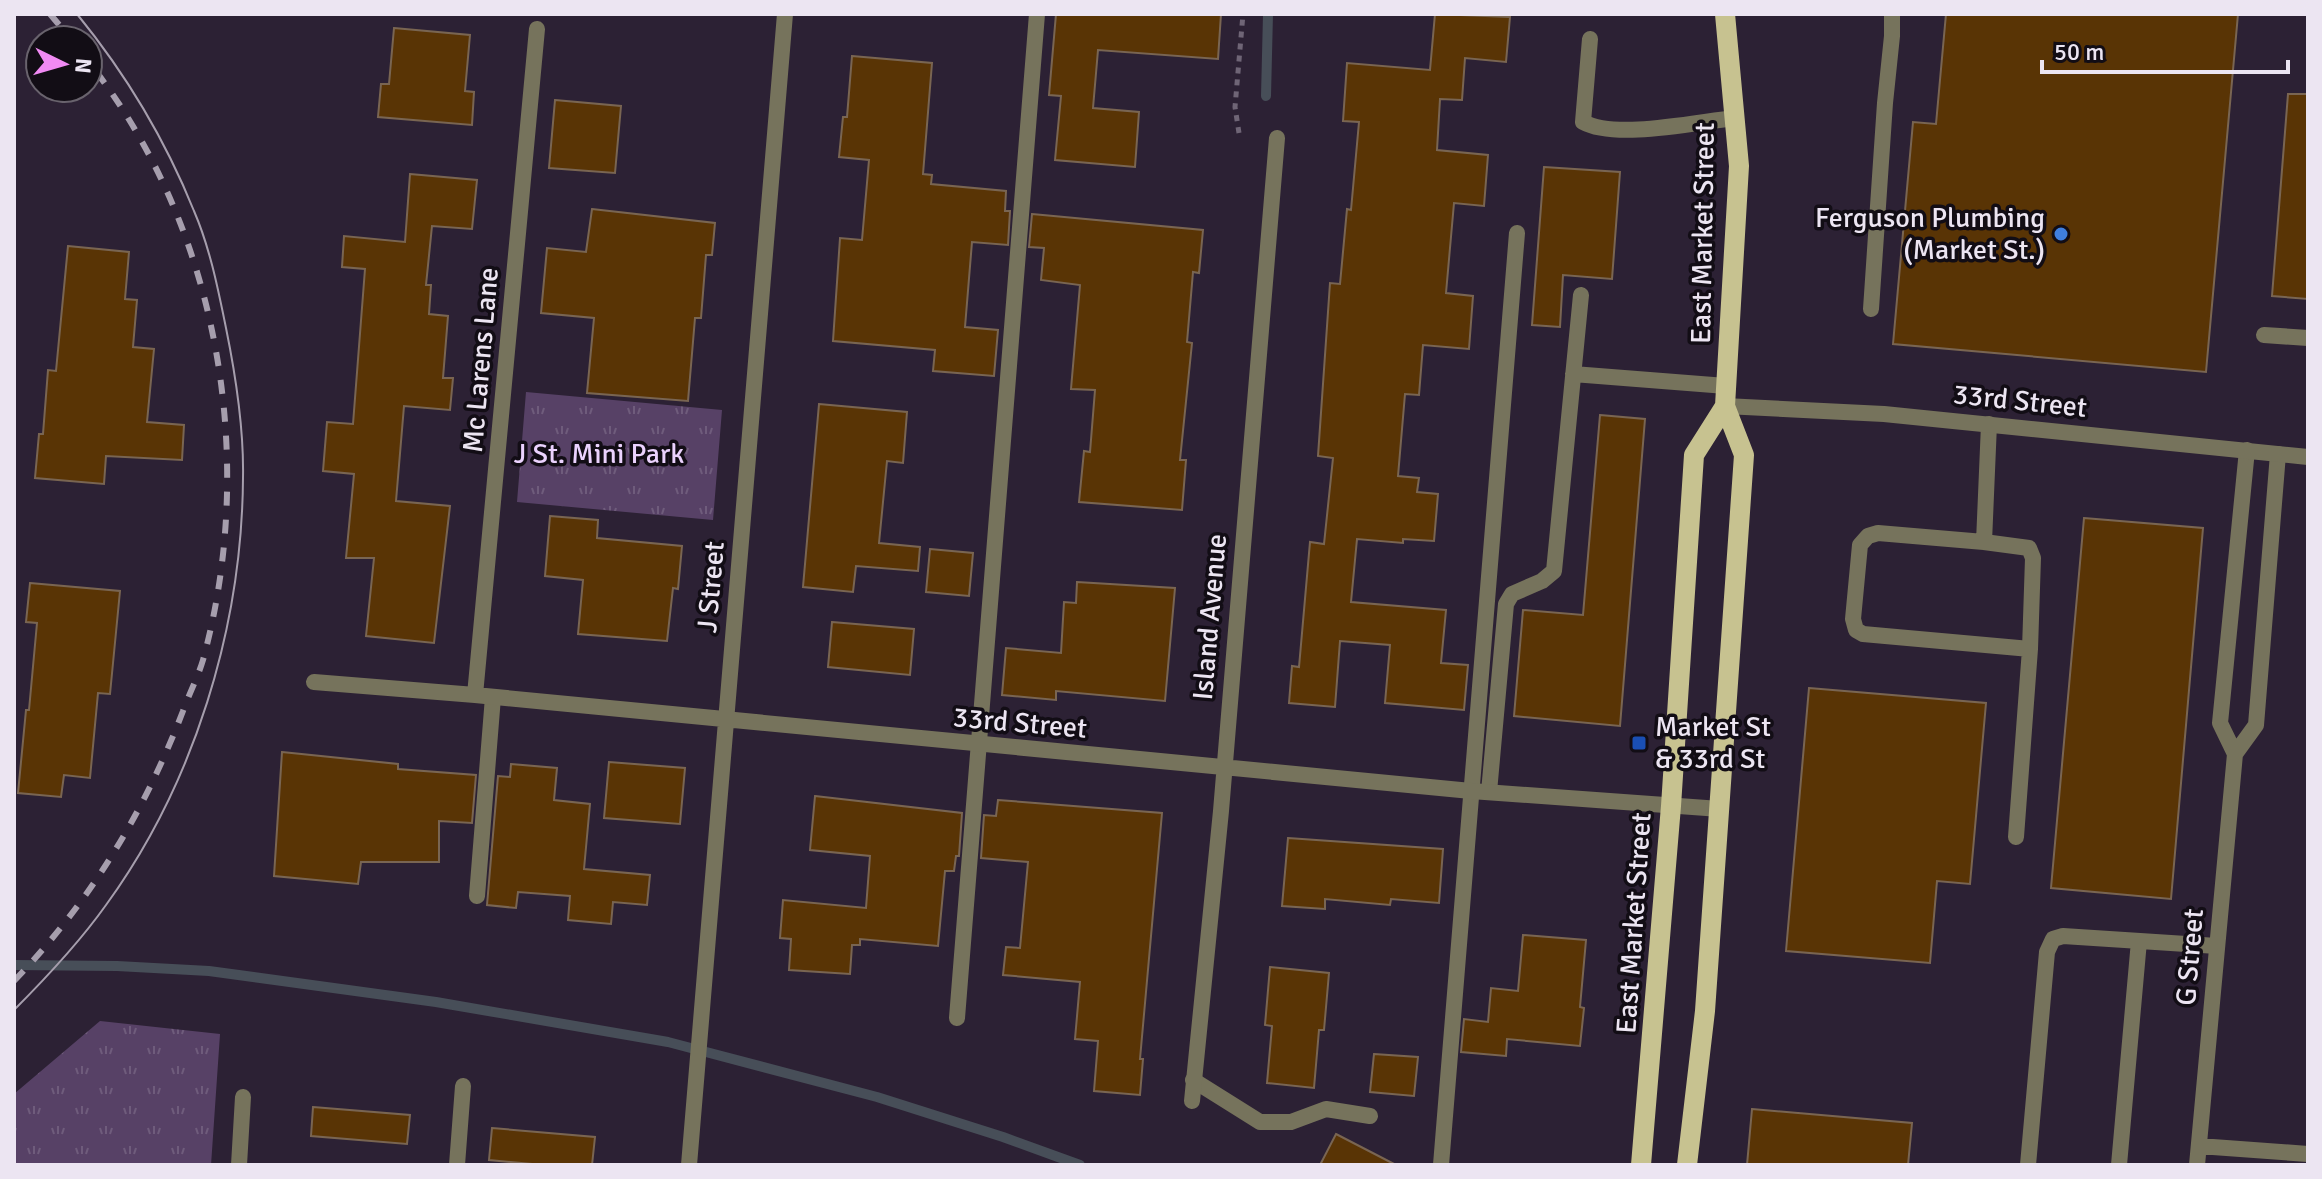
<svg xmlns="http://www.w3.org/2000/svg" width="2322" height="1179" viewBox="0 0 2322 1179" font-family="Signika,sans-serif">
<defs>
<pattern id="grass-tufts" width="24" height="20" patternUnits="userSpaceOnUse" patternTransform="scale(2)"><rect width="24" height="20" fill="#574166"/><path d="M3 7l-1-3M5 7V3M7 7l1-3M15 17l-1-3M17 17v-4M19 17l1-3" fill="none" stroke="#6f5c7c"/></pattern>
</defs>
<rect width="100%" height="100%" fill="#2c2134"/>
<path fill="url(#grass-tufts)" d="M 526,392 L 722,410 L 713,520 L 517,502 Z
M 100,1021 L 220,1034 L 211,1165 L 14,1165 L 14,1094 Z"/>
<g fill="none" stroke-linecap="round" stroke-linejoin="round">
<path stroke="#474e58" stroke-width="10" d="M 1266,96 L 1268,14
M 14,965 L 117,966 L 209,971 L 436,1002 L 668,1042 L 877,1097 L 1003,1137 L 1080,1165"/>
</g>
<path fill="#593405" stroke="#796552" stroke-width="2" d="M 1056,14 L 1221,14 L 1218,59 L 1098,50 L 1093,108 L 1139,112 L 1135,167 L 1055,160 L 1061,96 L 1049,95 Z
M 1435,14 L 1510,17 L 1506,62 L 1465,58 L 1462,100 L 1440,99 L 1437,150 L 1488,155 L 1484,206 L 1454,203 L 1446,293 L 1473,296 L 1469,349 L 1423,345 L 1419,395 L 1405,394 L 1398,476 L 1419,478 L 1417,492 L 1438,494 L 1434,541 L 1403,539 L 1403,543 L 1357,539 L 1351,602 L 1446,610 L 1441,663 L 1468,665 L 1464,710 L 1385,703 L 1390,645 L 1340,641 L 1335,707 L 1289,703 L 1292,666 L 1299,667 L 1310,542 L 1324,544 L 1333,458 L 1318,456 L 1330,283 L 1340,284 L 1347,209 L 1351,210 L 1359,122 L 1343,121 L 1347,63 L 1430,70 Z
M 1946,14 L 2238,14 L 2206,372 L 1893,344 L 1913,122 L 1936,124 Z
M 394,28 L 470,35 L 465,91 L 474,92 L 472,125 L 378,117 L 381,84 L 389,84 Z
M 852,56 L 932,63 L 923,174 L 932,175 L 931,184 L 1006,191 L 1005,211 L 1010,211 L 1008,245 L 972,242 L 965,327 L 998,330 L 994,376 L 933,371 L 935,350 L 833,341 L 840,238 L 862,240 L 869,160 L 839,157 L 843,117 L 847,117 Z
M 2288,94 L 2308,94 L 2308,299 L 2272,296 Z
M 555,100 L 621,106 L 615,173 L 549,168 Z
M 1544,167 L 1620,172 L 1612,279 L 1563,275 L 1560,327 L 1532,325 Z
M 410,174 L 477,180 L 472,229 L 432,226 L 426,285 L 431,285 L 429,314 L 448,316 L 443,378 L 453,378 L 450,410 L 404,406 L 396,501 L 450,506 L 434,643 L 366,636 L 374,558 L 346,558 L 354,474 L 323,471 L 327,422 L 353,424 L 365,269 L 342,267 L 344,236 L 405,242 Z
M 592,209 L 715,223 L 712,255 L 706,255 L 701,318 L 695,318 L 688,401 L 587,393 L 594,318 L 541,313 L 547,248 L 586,252 Z
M 1032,214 L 1203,230 L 1199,273 L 1193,272 L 1187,342 L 1192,343 L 1180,460 L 1186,460 L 1182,510 L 1079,502 L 1084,451 L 1090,452 L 1095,390 L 1071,389 L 1080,285 L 1041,280 L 1044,248 L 1029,247 Z
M 68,246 L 129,252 L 125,299 L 137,300 L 133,347 L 154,349 L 147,422 L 184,425 L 182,460 L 106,456 L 104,484 L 35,478 L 39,434 L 43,434 L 48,370 L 56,371 Z
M 819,404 L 907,412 L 903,463 L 887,461 L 879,543 L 920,547 L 918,571 L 856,566 L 853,592 L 803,587 Z
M 1600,415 L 1645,419 L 1620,726 L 1514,716 L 1523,610 L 1583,615 Z
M 550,516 L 598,520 L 597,538 L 682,546 L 678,589 L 673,588 L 667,641 L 578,634 L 583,580 L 545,576 Z
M 2084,518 L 2203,528 L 2171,899 L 2051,888 Z
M 930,549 L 973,553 L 969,596 L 926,592 Z
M 1077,582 L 1175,588 L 1165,701 L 1056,691 L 1056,700 L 1002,695 L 1006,648 L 1061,653 L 1064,602 L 1076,603 Z
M 30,583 L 120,591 L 110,694 L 98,693 L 90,778 L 64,775 L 61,797 L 18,793 L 26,710 L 29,710 L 37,623 L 26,622 Z
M 832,622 L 914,629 L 910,675 L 828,667 Z
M 1809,688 L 1986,703 L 1970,884 L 1937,881 L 1930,963 L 1786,951 Z
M 282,752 L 398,764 L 398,769 L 476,775 L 472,823 L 439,821 L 439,862 L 361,862 L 358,884 L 274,876 Z
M 609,762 L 685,768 L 680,824 L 604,818 Z
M 511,764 L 557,768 L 554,800 L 590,804 L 584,869 L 650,875 L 647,905 L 613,902 L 611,924 L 568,920 L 570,896 L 518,892 L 516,908 L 487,905 L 498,776 L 510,777 Z
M 815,796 L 962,813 L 959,856 L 956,856 L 954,871 L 945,871 L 938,946 L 860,939 L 860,945 L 852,945 L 850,974 L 789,970 L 791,939 L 780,938 L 783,900 L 866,908 L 870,856 L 810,850 Z
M 998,800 L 1162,813 L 1140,1059 L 1143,1059 L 1140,1095 L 1094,1091 L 1098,1041 L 1075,1039 L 1080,982 L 1003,975 L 1006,947 L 1020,948 L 1028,862 L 981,858 L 984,815 L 996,816 Z
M 1288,838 L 1443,849 L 1439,903 L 1391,899 L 1390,905 L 1325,899 L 1325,909 L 1282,906 Z
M 1523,935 L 1586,940 L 1580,1007 L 1584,1008 L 1580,1046 L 1507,1039 L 1506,1056 L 1461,1052 L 1464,1019 L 1488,1022 L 1491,988 L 1518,991 Z
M 1270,967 L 1329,973 L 1324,1030 L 1319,1030 L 1314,1088 L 1267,1083 L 1272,1026 L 1265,1025 Z
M 1374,1054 L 1418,1057 L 1414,1096 L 1370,1092 Z
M 313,1107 L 410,1115 L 407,1144 L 311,1136 Z
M 1752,1109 L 1912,1123 L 1908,1165 L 1747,1165 Z
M 492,1128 L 595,1137 L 592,1165 L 543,1165 L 489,1160 Z
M 1336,1134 L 1396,1165 L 1320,1165 Z"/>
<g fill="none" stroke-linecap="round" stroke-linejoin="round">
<path stroke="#6f6576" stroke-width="5" stroke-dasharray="6 6" stroke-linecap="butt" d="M 1239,133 L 1235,107 L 1243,14"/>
<path stroke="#76735c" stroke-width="16" d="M 1590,39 L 1583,122 C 1616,140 1696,122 1735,118
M 1871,309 L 1885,103 L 1892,36 L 1892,14
M 2264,335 L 2308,338
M 1573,374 L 1726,386
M 1989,424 L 1984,542 L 1878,533 L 1868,536 L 1860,545 L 1853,619 L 1856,630 L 1863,634 L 2030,649
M 1984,542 L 2029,548 L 2033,558 L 2030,649 L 2016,837
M 2235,754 L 2220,723 L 2247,450
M 1489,792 L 1506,604 L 1512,594 L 1542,581 L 1554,571 L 1581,295
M 477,896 L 493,697
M 957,1018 L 1037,14
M 1193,1080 L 1260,1122 L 1291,1122 L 1326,1109 L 1370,1116
M 2199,1146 L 2308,1154
M 457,1165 L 463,1086
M 1441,1165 L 1517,233
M 2028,1165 L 2047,952 L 2053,939 L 2063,936 L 2217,946
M 2119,1165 L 2139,941
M 2197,1165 L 2235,754 L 2256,725 L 2278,454"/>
<path stroke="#76735c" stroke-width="16" d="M 1725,406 L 1884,414 L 2308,457
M 314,682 L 475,695 L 1471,791 L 1720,809
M 475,695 L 537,29
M 1192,1101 L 1221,811 L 1277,138
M 239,1165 L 243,1097
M 689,1165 L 785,14"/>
<path stroke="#c7c290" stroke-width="20" d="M 1641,1165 L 1671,806 L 1694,455 L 1725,406
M 1687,1165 L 1705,1011 L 1744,455 L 1725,406 L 1739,166 L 1725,14"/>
<path stroke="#a69ead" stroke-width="2" d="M 14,1010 C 47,977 79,943 106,905 C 194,784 242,628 243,478 C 244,428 236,377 226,328 C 218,289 210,248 194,211 C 165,139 126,74 77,14"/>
<path stroke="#a69ead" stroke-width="6" stroke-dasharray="14 14" stroke-linecap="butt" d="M 50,14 L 72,40
M 14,981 C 90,902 144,813 183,711 C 189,694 198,677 203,660 C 258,459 219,226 88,61"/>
</g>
<circle fill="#3f7fe0" stroke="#120d15" stroke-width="3" cx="2061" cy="234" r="8"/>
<rect fill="#1a4fb4" stroke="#120d15" stroke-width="3" x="1631" y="735" width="16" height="16" rx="4"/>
<g text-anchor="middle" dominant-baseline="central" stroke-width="7" stroke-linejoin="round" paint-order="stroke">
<g font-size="28" fill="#ece5f2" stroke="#120d15" text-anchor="end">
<text x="2045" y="218">Ferguson Plumbing<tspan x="2045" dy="32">(Market St.)</tspan></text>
<text x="1655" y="727" text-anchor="start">Market St<tspan x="1655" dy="32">&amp; 33rd St</tspan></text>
</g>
<g font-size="28" fill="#ece5f2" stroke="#120d15">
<text transform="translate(1703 233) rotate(-89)">East Market Street</text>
<text transform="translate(481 360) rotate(-85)">Mc Larens Lane</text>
<text transform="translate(2020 401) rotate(6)">33rd Street</text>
<text transform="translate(711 587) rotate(-85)">J Street</text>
<text transform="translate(1210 617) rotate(-85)">Island Avenue</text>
<text transform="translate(1020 723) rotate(5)">33rd Street</text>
<text transform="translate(1634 923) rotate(-86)">East Market Street</text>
<text transform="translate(2190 957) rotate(-85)">G Street</text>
</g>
<g font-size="28" fill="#ebd2fe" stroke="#120d15">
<text x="599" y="454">J St. Mini Park</text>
</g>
</g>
<rect width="2322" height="1179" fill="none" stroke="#ece5f2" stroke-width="32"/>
<g transform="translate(64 64) rotate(95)"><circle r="38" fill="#120d15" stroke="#69636d" stroke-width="2"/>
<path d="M0-6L14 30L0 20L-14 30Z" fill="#f18af4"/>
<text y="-12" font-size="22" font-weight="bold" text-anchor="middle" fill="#ece5f2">N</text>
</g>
<path d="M2042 60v12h246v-12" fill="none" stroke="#ece5f2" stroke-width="4"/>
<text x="2054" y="60" font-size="24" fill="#ece5f2" stroke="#120d15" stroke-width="6" paint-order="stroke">50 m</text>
</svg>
